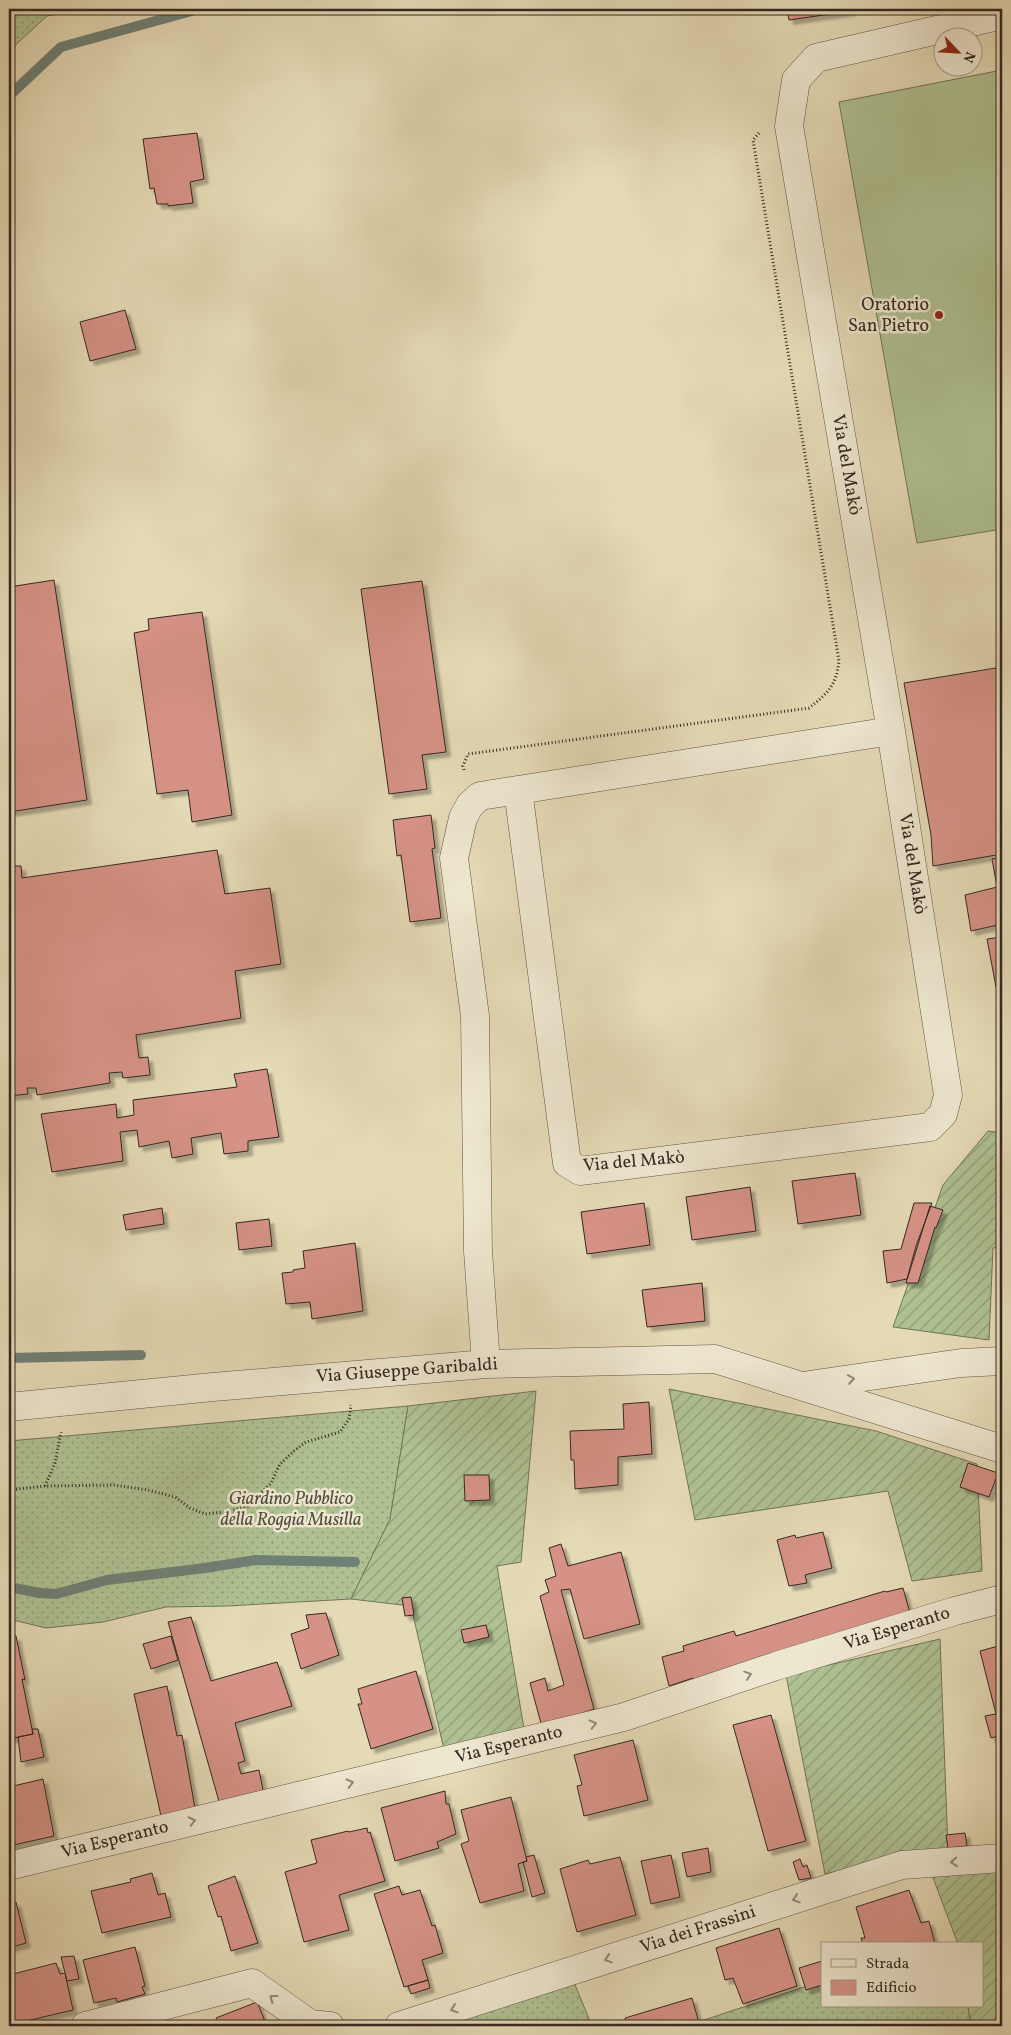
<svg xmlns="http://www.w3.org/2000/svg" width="1011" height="2035" viewBox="0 0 1011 2035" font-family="Vollkorn,serif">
<defs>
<pattern id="grass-dots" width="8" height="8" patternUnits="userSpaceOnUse" patternTransform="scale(1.25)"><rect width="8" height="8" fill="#afc192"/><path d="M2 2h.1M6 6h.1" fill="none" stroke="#8f9d77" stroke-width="1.8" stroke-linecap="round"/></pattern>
<pattern id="garden-furrows" width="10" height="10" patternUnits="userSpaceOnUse" patternTransform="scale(1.25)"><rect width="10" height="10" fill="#afc192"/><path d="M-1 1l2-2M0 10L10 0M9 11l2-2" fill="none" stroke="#8f9d77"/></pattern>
<filter id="shadow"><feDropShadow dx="4.5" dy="4.5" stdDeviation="1" flood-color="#0004"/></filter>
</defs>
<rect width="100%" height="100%" fill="#e5dab6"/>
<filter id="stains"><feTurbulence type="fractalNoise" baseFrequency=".004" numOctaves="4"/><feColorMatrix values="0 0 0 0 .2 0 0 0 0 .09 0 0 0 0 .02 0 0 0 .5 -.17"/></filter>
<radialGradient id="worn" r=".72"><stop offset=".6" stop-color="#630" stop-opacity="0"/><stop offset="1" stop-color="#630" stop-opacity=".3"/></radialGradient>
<path fill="url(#grass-dots)" stroke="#72745a" d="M 9,9 L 80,9 L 47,16 L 9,51 Z
M 408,1406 L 390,1520 L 351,1599 L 228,1606 L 166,1607 L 103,1622 L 46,1628 L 9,1619 L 9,1441 Z
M 571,1975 L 592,2026 L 442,2026 Z
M 822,1981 L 822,2006 L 968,2006 L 971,2026 L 686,2026 Z"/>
<path fill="url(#garden-furrows)" stroke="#72745a" d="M 988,1131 L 1002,1133 L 1002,1247 L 993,1248 L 989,1340 L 893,1327 L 943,1185 Z
M 669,1389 L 876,1431 L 977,1464 L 982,1571 L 912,1581 L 888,1491 L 695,1520 Z
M 536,1391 L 521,1562 L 497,1566 L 524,1729 L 445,1754 L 411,1606 L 351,1599 L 390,1519 L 408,1406 Z
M 940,1639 L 948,1849 L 825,1874 L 786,1675 Z
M 1002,1865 L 1002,2026 L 971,2026 L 968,2006 L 982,2006 L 982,1944 L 958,1944 L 932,1875 Z"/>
<path fill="#afc192" stroke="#72745a" d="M 1002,70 L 1002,529 L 917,543 L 839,102 Z"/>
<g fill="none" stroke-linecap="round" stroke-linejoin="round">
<path stroke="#6f8075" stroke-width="10" d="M 9,96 L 61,47 L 199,9
M 9,1358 L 141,1355
M 9,1587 L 40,1593 L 56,1594 L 107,1580 L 205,1568 L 256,1560 L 355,1562"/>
</g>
<path fill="#d69286" stroke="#342822" filter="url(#shadow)" d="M 787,9 L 852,9 L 852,11 L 789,20 Z
M 197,133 L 204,179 L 190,182 L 193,203 L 168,206 L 168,204 L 157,204 L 154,188 L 150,189 L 143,139 Z
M 125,310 L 136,349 L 90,361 L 80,322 Z
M 54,580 L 87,800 L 9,812 L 9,587 Z
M 422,581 L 446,752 L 422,755 L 427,789 L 389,794 L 361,589 Z
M 202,612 L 232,815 L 192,822 L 188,790 L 157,794 L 134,633 L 149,630 L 148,619 Z
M 1002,667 L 1002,854 L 933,866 L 931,835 L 904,683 Z
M 431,815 L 435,848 L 432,849 L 441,918 L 410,922 L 401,855 L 397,856 L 393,820 Z
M 217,850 L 225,894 L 270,888 L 281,964 L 235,971 L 241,1018 L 136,1035 L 139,1058 L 148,1057 L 150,1075 L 123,1078 L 122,1072 L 109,1073 L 110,1083 L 37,1095 L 36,1088 L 27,1088 L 28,1094 L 9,1096 L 9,880 L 10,880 L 9,866 L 21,866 L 22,878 Z
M 1002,857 L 1002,924 L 971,931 L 965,895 L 997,887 L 992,859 Z
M 1002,937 L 1002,985 L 996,987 L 987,939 Z
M 267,1069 L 279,1137 L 248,1141 L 248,1151 L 224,1154 L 221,1133 L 191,1138 L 193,1154 L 172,1158 L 169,1141 L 139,1147 L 137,1130 L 120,1132 L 123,1161 L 52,1172 L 41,1114 L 116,1104 L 117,1118 L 134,1115 L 133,1100 L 237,1087 L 234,1074 Z
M 855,1173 L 861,1215 L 798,1224 L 792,1181 Z
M 750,1187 L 756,1231 L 692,1240 L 686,1197 Z
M 644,1203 L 650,1245 L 587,1254 L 581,1212 Z
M 914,1203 L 932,1203 L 916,1246 L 907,1279 L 887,1283 L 883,1251 L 901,1249 Z
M 930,1206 L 943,1210 L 936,1228 L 935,1227 L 918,1283 L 906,1283 Z
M 162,1208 L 164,1224 L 126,1230 L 123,1215 Z
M 269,1219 L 272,1246 L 239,1250 L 236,1223 Z
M 355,1243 L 363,1311 L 312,1319 L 310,1302 L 286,1304 L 282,1273 L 293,1272 L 293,1270 L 305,1268 L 303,1251 Z
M 702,1283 L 705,1321 L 647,1327 L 642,1290 Z
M 649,1402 L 652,1454 L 618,1457 L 618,1485 L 575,1489 L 574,1460 L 571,1460 L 570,1431 L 624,1429 L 623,1404 Z
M 968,1463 L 998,1473 L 989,1497 L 960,1487 Z
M 464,1475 L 489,1475 L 490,1500 L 465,1501 Z
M 823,1532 L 832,1568 L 805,1575 L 807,1583 L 789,1586 L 777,1540 L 795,1535 L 796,1538 Z
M 561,1544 L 568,1566 L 621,1552 L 640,1624 L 584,1639 L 570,1589 L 561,1590 L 594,1709 L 542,1727 L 530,1683 L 545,1678 L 548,1691 L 564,1685 L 540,1596 L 549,1592 L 545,1580 L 556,1576 L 549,1548 Z
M 903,1588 L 910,1613 L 694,1682 L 693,1678 L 669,1686 L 662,1657 L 684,1651 L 683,1646 L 734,1631 L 736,1636 L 885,1591 L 886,1592 Z
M 411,1597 L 414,1615 L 405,1616 L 402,1598 Z
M 326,1613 L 339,1655 L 301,1669 L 291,1634 L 309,1628 L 306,1615 Z
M 191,1617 L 211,1681 L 277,1662 L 292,1706 L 235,1723 L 245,1761 L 238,1763 L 241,1774 L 259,1770 L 264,1795 L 220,1805 L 168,1622 Z
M 486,1625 L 489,1637 L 464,1643 L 461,1630 Z
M 16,1636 L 25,1680 L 22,1679 L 33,1734 L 9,1739 L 9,1637 Z
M 171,1636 L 178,1660 L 151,1669 L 143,1644 Z
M 1002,1645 L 1002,1735 L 991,1738 L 985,1716 L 996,1714 L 980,1651 Z
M 416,1671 L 433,1729 L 371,1749 L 358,1704 L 362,1704 L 358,1689 Z
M 167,1686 L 177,1736 L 182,1735 L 195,1808 L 161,1816 L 134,1694 Z
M 771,1715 L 806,1841 L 768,1851 L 733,1725 Z
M 32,1729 L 38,1729 L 44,1757 L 21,1762 L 18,1737 L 33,1734 Z
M 633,1740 L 648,1800 L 584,1816 L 577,1786 L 582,1785 L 574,1755 Z
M 43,1779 L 54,1836 L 9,1846 L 9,1787 Z
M 445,1791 L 446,1804 L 449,1804 L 456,1834 L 437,1842 L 439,1848 L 395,1861 L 381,1808 Z
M 511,1797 L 527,1861 L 518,1864 L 524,1891 L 480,1903 L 461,1844 L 469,1841 L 461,1810 Z
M 367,1828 L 368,1833 L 370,1832 L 385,1881 L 339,1895 L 349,1930 L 304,1942 L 285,1872 L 317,1863 L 311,1840 L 348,1831 L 349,1832 Z
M 965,1833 L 967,1846 L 948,1848 L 946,1835 Z
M 708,1848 L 711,1872 L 687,1877 L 682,1853 Z
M 534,1855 L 545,1893 L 532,1897 L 523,1862 L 527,1861 L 526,1857 Z
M 671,1855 L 680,1897 L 651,1904 L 641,1861 Z
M 620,1857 L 636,1915 L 577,1932 L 560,1869 L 588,1860 L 590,1864 Z
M 800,1859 L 803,1867 L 807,1865 L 811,1878 L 799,1880 L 793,1862 Z
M 152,1873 L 158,1895 L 165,1893 L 171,1917 L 102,1933 L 91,1891 L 131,1882 L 130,1879 Z
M 235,1876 L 258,1943 L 231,1951 L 221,1916 L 218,1917 L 208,1886 Z
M 399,1886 L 402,1895 L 420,1890 L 432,1926 L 435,1925 L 443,1953 L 422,1960 L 428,1980 L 404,1987 L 374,1894 Z
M 909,1890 L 921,1923 L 929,1921 L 935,1944 L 863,1944 L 861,1938 L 865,1938 L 856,1907 Z
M 16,1902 L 26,1943 L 9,1948 L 9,1904 Z
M 779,1928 L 797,1986 L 743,2004 L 733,1978 L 725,1980 L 716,1948 Z
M 135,1947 L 145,1986 L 142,1987 L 145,1994 L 117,2002 L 116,1998 L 94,2003 L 83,1960 Z
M 74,1956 L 79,1979 L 67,1981 L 61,1957 Z
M 822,1961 L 822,1985 L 806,1990 L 799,1968 Z
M 56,1963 L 60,1974 L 65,1973 L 73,2010 L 9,2025 L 9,1975 Z
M 428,1980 L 430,1988 L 411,1994 L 408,1986 Z
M 692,1998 L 699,2023 L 690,2026 L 627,2026 L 625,2018 Z
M 257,2002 L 267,2026 L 219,2026 L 216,2018 Z"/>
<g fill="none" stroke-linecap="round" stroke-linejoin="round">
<g stroke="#605447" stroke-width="29">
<path id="minor" d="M 518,790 L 567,1163 L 580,1171 L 930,1127 L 943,1114 L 948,1095 L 891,731 L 789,126 L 796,80 L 816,58 L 1002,15
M 486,1364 L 478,1251 L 475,1016 L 454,858 L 463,818 L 470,805 L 480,796 L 891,731
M 809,1385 L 961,1363 L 1002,1361
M 9,1407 L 213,1387 L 486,1364 L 715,1359 L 1002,1449
M 9,1866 L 624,1717 L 776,1666 L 955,1611 L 1002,1599
M 85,2026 L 252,1983 L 310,2024 L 330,2026
M 399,2026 L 902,1865 L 1002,1858"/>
</g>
<path stroke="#342822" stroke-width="3" stroke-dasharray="1 2.5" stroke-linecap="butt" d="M 464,770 L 463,766 L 468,754 L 809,708 C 828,693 836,686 839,661 L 753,140 L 759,133
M 45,1486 L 55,1463 L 61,1432
M 9,1490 L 45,1486 L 114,1485 L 148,1490 L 175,1497 L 190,1508 L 205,1514 L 224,1512 L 247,1507 L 271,1483 L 280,1464 L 294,1451 L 306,1442 L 340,1432 L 349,1419 L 351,1405"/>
<use href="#minor" stroke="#eee7d0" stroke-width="28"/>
</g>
<defs><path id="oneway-chevron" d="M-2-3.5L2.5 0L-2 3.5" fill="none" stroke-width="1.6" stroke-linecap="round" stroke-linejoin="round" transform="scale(1.25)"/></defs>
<g stroke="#918879">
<use href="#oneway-chevron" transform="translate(851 1379) rotate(-8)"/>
<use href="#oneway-chevron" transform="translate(748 1675) rotate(-18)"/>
<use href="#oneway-chevron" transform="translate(593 1724) rotate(-14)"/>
<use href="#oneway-chevron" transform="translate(350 1783) rotate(-14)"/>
<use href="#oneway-chevron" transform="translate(192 1821) rotate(-14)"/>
<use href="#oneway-chevron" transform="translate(954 1862) rotate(176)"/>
<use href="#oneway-chevron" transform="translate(796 1899) rotate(162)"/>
<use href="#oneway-chevron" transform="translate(608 1959) rotate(162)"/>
<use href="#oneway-chevron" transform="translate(273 1998) rotate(-144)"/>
<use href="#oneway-chevron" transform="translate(454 2009) rotate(162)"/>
</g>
<circle fill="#8f2418" stroke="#eee7d0" stroke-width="2" cx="939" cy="315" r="5"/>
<g text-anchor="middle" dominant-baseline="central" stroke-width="5" stroke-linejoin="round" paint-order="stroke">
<g font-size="18" fill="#342822" stroke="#eee7d0" text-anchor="end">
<text x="929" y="305">Oratorio<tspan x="929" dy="21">San Pietro</tspan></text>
</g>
<g font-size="18" fill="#342822" stroke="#eee7d0">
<text transform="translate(846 465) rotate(80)">Via del Makò</text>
<text transform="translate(912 864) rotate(81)">Via del Makò</text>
<text transform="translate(634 1162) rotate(-5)">Via del Makò</text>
<text transform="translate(407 1371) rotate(-4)">Via Giuseppe Garibaldi</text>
<text transform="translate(897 1629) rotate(-17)">Via Esperanto</text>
<text transform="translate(509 1745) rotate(-14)">Via Esperanto</text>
<text transform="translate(115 1840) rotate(-14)">Via Esperanto</text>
<text transform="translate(698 1930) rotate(-18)">Via dei Frassini</text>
</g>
<g font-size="18" font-style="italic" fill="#534e3e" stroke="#eee7d0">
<text x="291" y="1499">Giardino Pubblico<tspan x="291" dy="21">della Roggia Musilla</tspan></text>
</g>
</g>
<rect width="1011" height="2035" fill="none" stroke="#e5dab6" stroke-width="30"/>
<rect x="10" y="10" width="991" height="2015" fill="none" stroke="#342822" stroke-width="2.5"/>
<rect x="15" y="15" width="981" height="2005" fill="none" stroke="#342822"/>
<rect x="821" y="1942" width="162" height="65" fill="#eee7d0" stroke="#a49b8a"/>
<rect x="831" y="1959" width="25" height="8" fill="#eee7d0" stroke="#a49b8a"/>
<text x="866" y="1968" font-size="15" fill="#342822">Strada</text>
<rect x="831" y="1980" width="25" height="15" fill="#d69286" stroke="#a49b8a"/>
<text x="866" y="1992" font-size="15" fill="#342822">Edificio</text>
<g transform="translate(958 52) rotate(115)"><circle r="24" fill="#eee7d0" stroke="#a49b8a"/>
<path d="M0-4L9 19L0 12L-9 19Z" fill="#8f2418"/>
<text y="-8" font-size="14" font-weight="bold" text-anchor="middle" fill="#342822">N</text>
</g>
<rect width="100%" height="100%" filter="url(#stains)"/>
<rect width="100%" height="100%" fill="url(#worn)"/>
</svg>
